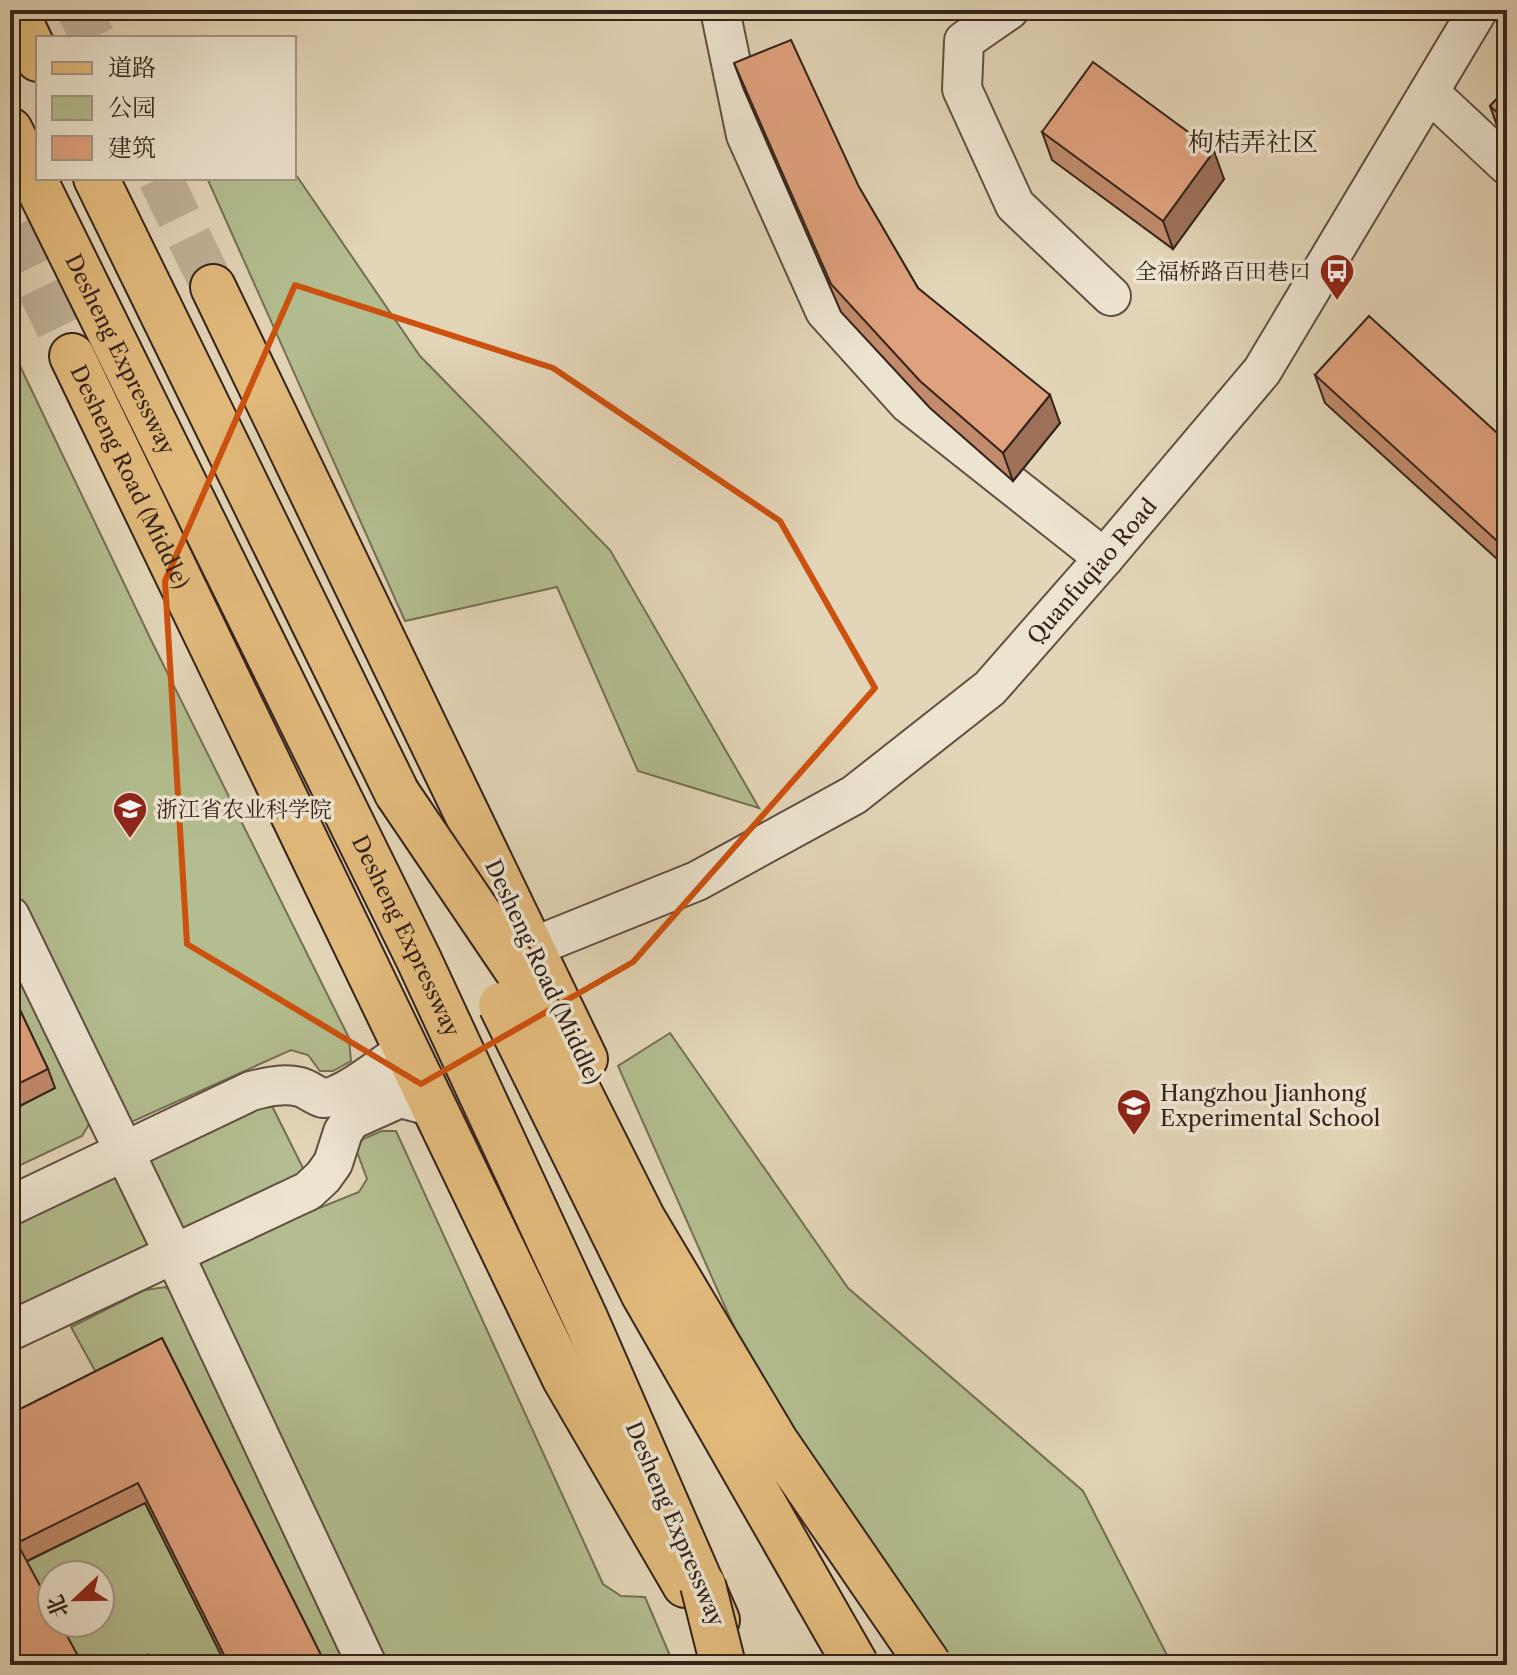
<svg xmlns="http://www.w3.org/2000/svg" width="1517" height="1675" viewBox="0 0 1517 1675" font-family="'Libre Caslon Text','Noto Serif SC',serif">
<rect width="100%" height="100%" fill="#e3d5b7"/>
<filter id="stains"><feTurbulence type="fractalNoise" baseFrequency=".0025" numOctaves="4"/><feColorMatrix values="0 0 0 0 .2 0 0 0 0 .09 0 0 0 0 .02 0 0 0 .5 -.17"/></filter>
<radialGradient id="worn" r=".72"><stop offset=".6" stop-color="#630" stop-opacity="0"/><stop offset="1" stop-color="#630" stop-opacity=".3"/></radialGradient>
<path fill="#b3bd8f" stroke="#747054" stroke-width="2" d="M 294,172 L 420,356 L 610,550 L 759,808 L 638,771 L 557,587 L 405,621 L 207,178 L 294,178 Z
M 10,345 L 152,642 L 349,1038 L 351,1061 L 333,1071 L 320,1071 L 308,1055 L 291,1050 L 127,1124 L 10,885 Z
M 10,948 L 91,1121 L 82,1136 L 10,1170 L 10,1111 L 55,1088 L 10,993 Z
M 670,1033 L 848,1288 L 1083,1491 L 1172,1665 L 949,1665 L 750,1363 L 618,1066 Z
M 269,1100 L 306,1174 L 185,1233 L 148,1157 Z
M 382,1131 L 396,1131 L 603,1584 L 621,1596 L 645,1597 L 674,1665 L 376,1665 L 198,1266 L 208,1253 L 359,1192 L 367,1179 L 356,1149 L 363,1139 Z
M 118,1172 L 154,1245 L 10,1313 L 10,1224 Z
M 166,1287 L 178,1298 L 347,1665 L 324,1665 L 105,1389 L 71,1327 L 145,1290 Z
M 145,1503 L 228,1665 L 154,1665 L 148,1654 L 126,1665 L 79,1665 L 57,1623 L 100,1623 L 100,1575 L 52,1575 L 52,1614 L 24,1563 Z"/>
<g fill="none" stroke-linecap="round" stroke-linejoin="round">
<path stroke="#c0b198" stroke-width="44" stroke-dasharray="44 22" stroke-linecap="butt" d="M 79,10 L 93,38
M 160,178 L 213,287
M 10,229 L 72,356"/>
<g stroke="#605041" stroke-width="42">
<g id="minor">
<path d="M 720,10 L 746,135 L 825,311 L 908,403 L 1104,558"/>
<path d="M 1009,10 L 964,41 L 962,89 L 1015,205 L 1111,296"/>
<path d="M 1430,93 L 1507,165"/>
<path d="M 10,916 L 174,1254 L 367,1665"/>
<path id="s1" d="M 533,947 L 697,881 L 854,795 L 990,688 L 1104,558 L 1262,371 L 1478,10"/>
<path d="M 10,1206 L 251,1091 C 267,1087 283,1083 300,1087 C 308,1089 315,1096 323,1098 C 339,1100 384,1065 398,1055 L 401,1038"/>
<path d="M 10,1331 L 308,1191 L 323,1177 L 333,1163 L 343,1132 L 351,1120 L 400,1098 L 434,1107"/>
</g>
</g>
<g stroke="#34231a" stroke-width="48">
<g id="major">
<path d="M 213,287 L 585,1059"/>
<path id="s2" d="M 72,356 L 565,1379 L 685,1585"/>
</g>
</g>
<g stroke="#34231a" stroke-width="48">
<g id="highway">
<path d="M 15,10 L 38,59"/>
<path id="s3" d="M 10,130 L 419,960 L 586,1320 L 717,1620"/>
<path d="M 96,178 L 397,793"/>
</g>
</g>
<use href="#minor" stroke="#ede4d0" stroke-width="38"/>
<use href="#major" stroke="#e2ba7c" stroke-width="44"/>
<use href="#highway" stroke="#e2ba7c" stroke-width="44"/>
<g stroke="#34231a" stroke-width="48" stroke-linecap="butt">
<path id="highway-bridge" d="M 397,793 L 519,973 L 643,1219 L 776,1442 L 929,1665
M 501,1005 L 643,1293 L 856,1665
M 703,1585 L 723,1665"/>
</g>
<use href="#highway-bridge" stroke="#e2ba7c" stroke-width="44"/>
</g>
<path fill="#c18b6c" stroke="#34231a" stroke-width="2" d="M 897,10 L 922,10 L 903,20 Z
M 734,63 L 859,187 L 918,288 L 1060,423 L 1013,481 L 930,408 L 841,312 L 744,90 Z
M 1507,88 L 1507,140 L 1500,134 L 1490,106 Z
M 1042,132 L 1224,179 L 1173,249 L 1052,160 Z
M 1315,375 L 1507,442 L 1507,568 L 1325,403 Z
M 10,989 L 48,1069 L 55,1088 L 10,1111 Z
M 162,1338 L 326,1665 L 226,1665 L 145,1503 L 27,1561 L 10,1665 L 10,1414 Z"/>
<path fill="#9d7158" stroke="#34231a" stroke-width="2" d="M 1214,151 L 1224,179 L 1173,249 L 1163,221 Z
M 1050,395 L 1060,423 L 1013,481 L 1003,453 Z"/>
<path fill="#e0a27e" stroke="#34231a" stroke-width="2" d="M 791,40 L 859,187 L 918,288 L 1050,395 L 1003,453 L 920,381 L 831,284 L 734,63 Z
M 1093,62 L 1214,151 L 1163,221 L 1042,132 Z
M 1507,88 L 1507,121 L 1490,106 Z
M 1369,316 L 1507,442 L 1507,550 L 1315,375 Z
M 10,989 L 48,1069 L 10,1088 Z
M 162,1338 L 326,1665 L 229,1665 L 138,1483 L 17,1543 L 52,1608 L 52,1623 L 60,1623 L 83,1665 L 10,1665 L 10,1414 Z"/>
<path fill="none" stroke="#cd510e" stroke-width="6" stroke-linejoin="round" d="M 295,285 L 553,368 L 780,521 L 875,688 L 633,962 L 421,1084 L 187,944 L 165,581 Z"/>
<defs>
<g id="bus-pin" transform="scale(1.8)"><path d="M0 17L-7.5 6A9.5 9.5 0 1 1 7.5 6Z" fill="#8f2418" stroke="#ede4d0"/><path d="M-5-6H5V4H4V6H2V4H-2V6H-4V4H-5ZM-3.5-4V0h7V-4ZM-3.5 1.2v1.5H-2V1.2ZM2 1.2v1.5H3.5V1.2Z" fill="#fff"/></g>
<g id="university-pin" transform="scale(1.8)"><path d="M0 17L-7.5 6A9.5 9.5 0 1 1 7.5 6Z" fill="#8f2418" stroke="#ede4d0"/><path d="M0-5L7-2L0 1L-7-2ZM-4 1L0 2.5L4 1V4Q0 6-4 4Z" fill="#fff"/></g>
<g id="school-pin" transform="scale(1.8)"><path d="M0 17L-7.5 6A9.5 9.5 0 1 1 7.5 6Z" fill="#8f2418" stroke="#ede4d0"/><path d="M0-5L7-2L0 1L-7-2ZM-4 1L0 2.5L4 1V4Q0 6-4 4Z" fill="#fff"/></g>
</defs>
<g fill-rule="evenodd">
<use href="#bus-pin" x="1337" y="271"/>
<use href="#university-pin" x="130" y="809"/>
<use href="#school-pin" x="1134" y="1106"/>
</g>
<g text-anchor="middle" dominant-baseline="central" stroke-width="7" stroke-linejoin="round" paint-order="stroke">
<g font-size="22" fill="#34231a" stroke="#ede4d0" text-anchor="start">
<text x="1311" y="271" text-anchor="end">全福桥路百田巷口</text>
<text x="156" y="809">浙江省农业科学院</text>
<text x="1160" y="1093">Hangzhou Jianhong<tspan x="1160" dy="25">Experimental School</tspan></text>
</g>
<g font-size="22" fill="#34231a" stroke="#ede4d0">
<text stroke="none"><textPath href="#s3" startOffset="250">Desheng Expressway</textPath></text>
<text stroke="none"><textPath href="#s2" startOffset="134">Desheng Road (Middle)</textPath></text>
<text stroke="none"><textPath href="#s1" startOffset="684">Quanfuqiao Road</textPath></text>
<text stroke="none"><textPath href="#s3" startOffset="898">Desheng Expressway</textPath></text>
<text transform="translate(543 972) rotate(65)">Desheng Road (Middle)</text>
<text transform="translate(675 1524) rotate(67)">Desheng Expressway</text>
</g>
<g font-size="26" fill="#34231a" stroke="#ede4d0">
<text x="1253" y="142">枸桔弄社区</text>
</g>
</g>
<rect width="1517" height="1675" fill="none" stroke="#e3d5b7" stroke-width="40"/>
<rect x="12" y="12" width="1493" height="1651" fill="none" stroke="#34231a" stroke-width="4"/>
<rect x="20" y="20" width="1477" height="1635" fill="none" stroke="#34231a" stroke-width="2"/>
<rect x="36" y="36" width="260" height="144" fill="#ede4d0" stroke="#a39787" stroke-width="2"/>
<rect x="52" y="62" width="40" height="12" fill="#e2ba7c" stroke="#a39787" stroke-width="2"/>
<text x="108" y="76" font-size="24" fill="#34231a">道路</text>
<rect x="52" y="96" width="40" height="24" fill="#b3bd8f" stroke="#a39787" stroke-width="2"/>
<text x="108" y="116" font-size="24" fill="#34231a">公园</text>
<rect x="52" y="136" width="40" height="24" fill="#e0a27e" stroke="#a39787" stroke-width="2"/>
<text x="108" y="156" font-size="24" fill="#34231a">建筑</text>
<g transform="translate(76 1599) rotate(248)"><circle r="38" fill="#ede4d0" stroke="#a39787" stroke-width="2"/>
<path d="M0-6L14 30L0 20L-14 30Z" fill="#8f2418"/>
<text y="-12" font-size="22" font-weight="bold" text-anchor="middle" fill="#34231a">北</text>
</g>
<rect width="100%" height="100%" filter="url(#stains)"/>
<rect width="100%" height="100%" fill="url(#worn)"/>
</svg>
